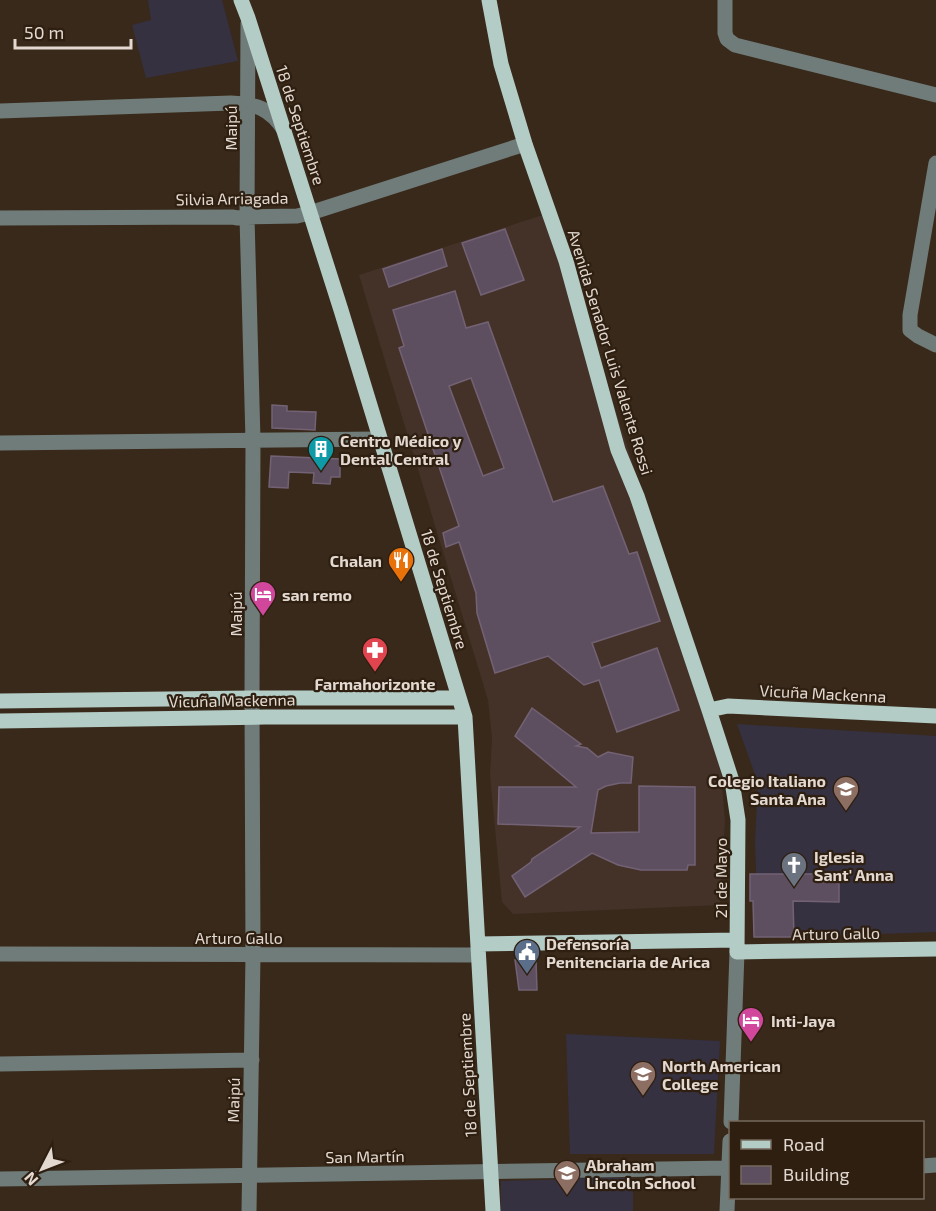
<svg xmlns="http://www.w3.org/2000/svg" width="936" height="1211" viewBox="0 0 936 1211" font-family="'Exo 2',sans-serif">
<rect width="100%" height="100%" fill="#38291b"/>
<path fill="#353141" d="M 148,0 L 222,0 L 238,61 L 146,78 L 132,25 L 151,20 Z
M 737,724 L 936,736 L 936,932 L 794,937 L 793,903 L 757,903 L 755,841 L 758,783 Z
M 566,1034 L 720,1041 L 714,1154 L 570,1154 Z
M 580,1177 L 633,1178 L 633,1211 L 501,1211 L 501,1181 L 579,1179 Z"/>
<path fill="#443229" d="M 552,212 L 685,626 L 719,748 L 725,821 L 720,905 L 513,914 L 502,902 L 490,775 L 492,738 L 488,700 L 359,275 Z"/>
<path fill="#5e4f60" stroke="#726274" stroke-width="1.5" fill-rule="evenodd" d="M 505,229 L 524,280 L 481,295 L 462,243 Z
M 442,249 L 447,266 L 389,287 L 383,269 Z
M 455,291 L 466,328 L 488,322 L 553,502 L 603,486 L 629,554 L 637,552 L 660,621 L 592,643 L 601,668 L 657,648 L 679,710 L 617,732 L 599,680 L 584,685 L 548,656 L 495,673 L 477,613 L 476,593 L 459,542 L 446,547 L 443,533 L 459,526 L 399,348 L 404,346 L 393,310 ZM 471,378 L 504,468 L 483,476 L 449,386 Z
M 272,405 L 287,406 L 287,411 L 316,412 L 315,430 L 272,428 Z
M 271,456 L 340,459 L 340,477 L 331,477 L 330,484 L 313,483 L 314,473 L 289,472 L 288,488 L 269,487 Z
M 532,708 L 581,744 L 576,746 L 587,748 L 598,757 L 608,752 L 633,757 L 631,783 L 620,783 L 606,786 L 598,790 L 591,833 L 639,832 L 639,786 L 695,787 L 695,865 L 688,865 L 687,870 L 641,870 L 618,865 L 592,853 L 525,897 L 512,876 L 531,862 L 532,859 L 580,827 L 498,824 L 499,787 L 576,787 L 515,736 Z
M 750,874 L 839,874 L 839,902 L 793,901 L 794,937 L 754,937 L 753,901 L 750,901 Z
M 515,960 L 536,960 L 537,990 L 519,990 Z"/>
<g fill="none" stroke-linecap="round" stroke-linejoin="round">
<path stroke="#707c79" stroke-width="15" d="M 725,0 L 725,33 L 727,39 L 735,45 L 936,95
M 248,23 L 247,217 L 253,440 L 252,698 L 253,955 L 249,1211
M 0,111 L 231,103 C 256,104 270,108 284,130
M 936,163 L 910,315 L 910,330 L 918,336 L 936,345
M 0,218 L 232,217 L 238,218 L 247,217 L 297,216 L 310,213 L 525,144
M 0,443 L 380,439
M 0,954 L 478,955
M 0,1064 L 252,1060
M 731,1122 L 737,952
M 922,1166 L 936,1165
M 0,1179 L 730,1168
M 727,1211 L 730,1141"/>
<path stroke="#b3ccc6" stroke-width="15" d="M 241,0 L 248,18 L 341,310 L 465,717 L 493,1211
M 489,0 L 501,64 L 525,144 L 566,261 L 618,450 L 637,496 L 709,710 L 732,781 L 738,820 L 737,952 L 936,949
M 0,701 L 252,698 L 459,698
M 709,710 L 728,706 L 936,716
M 0,721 L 265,717 L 465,717
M 478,944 L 737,940"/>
</g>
<defs>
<g id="building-pin" transform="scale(1.35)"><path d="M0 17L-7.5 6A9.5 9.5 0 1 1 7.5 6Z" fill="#0f9aa8" stroke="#2e1f11"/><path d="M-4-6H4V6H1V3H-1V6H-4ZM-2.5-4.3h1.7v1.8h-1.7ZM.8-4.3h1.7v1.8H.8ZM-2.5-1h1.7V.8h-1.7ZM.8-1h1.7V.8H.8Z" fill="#fff"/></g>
<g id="restaurant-pin" transform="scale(1.35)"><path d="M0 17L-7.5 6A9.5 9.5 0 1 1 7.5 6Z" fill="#e8710a" stroke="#2e1f11"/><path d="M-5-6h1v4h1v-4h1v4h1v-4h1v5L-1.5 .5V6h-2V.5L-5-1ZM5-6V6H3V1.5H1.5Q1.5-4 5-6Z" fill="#fff"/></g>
<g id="hotel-pin" transform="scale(1.35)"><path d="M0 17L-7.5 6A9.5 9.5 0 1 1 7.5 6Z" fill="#d1479c" stroke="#2e1f11"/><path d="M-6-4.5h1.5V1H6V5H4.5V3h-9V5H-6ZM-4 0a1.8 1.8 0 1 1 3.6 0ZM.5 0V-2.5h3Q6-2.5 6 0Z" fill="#fff"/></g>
<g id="pharmacy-pin" transform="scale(1.35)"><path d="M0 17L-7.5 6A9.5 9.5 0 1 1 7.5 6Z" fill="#e0444e" stroke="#2e1f11"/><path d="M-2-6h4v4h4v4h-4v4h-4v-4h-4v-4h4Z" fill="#fff"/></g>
<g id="school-pin" transform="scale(1.35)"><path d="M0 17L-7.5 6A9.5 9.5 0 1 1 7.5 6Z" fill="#8d6e63" stroke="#2e1f11"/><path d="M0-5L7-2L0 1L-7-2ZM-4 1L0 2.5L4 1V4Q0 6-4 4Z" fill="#fff"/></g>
<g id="church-pin" transform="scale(1.35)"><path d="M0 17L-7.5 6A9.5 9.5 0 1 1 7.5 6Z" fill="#6b7280" stroke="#2e1f11"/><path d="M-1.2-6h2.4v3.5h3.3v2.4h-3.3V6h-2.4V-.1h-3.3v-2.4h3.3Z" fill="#fff"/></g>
<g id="civic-pin" transform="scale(1.35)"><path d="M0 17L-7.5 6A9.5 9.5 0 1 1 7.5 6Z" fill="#5c6f8a" stroke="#2e1f11"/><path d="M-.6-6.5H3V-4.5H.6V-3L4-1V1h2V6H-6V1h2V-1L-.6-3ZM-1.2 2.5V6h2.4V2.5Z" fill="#fff"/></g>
</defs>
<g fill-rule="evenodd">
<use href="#building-pin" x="321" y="449"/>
<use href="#restaurant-pin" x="401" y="560"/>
<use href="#hotel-pin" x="263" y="594"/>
<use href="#pharmacy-pin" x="375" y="650"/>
<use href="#school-pin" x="846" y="789"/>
<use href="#church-pin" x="794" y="865"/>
<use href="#civic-pin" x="527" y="952"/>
<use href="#hotel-pin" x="751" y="1020"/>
<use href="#school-pin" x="643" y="1074"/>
<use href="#school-pin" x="567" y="1173"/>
</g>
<g text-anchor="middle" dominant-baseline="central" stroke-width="4.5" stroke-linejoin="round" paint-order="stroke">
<g font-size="16" fill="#e3d9d0" stroke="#2e1f11">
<text transform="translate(301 125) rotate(72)">18 de Septiembre</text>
<text transform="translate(230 128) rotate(-90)">Maipú</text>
<text transform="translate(232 198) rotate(-1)">Silvia Arriagada</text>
<text transform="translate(611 352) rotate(73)">Avenida Senador Luis Valente Rossi</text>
<text transform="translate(445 589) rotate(73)">18 de Septiembre</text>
<text transform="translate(235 614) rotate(-90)">Maipú</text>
<text transform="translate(823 693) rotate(3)">Vicuña Mackenna</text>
<text transform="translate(232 700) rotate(-1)">Vicuña Mackenna</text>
<text transform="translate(720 878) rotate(-90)">21 de Mayo</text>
<text transform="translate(836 933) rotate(-1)">Arturo Gallo</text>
<text x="239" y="937">Arturo Gallo</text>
<text transform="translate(467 1075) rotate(-93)">18 de Septiembre</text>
<text transform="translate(233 1100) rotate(-89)">Maipú</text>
<text transform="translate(365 1156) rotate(-1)">San Martín</text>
</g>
<g font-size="16" font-weight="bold" fill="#e3d9d0" stroke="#2e1f11" text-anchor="start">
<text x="340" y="440">Centro Médico y<tspan x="340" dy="18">Dental Central</tspan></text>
<text x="382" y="560" text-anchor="end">Chalan</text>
<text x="282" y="594">san remo</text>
<text x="375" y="683" text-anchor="middle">Farmahorizonte</text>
<text x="826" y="780" text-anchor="end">Colegio Italiano<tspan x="826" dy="18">Santa Ana</tspan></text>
<text x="814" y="856">Iglesia<tspan x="814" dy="18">Sant' Anna</tspan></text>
<text x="546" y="943">Defensoría<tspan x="546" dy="18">Penitenciaria de Arica</tspan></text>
<text x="771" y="1020">Inti-Jaya</text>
<text x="662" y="1065">North American<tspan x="662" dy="18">College</tspan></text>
<text x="586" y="1164">Abraham<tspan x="586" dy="18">Lincoln School</tspan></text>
</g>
</g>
<rect x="729" y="1121" width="195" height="78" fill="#2e1f11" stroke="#76695d" stroke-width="1.5"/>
<rect x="741" y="1140" width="30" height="9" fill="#b3ccc6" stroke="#76695d" stroke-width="1.5"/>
<text x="783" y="1151" font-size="18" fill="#e3d9d0">Road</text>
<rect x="741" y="1166" width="30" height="18" fill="#5e4f60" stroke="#76695d" stroke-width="1.5"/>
<text x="783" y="1181" font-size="18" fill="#e3d9d0">Building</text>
<g transform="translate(42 1169) rotate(228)" stroke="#2e1f11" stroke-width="4.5" paint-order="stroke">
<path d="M0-4.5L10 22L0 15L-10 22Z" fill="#e3d9d0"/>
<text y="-9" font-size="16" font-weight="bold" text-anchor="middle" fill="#e3d9d0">N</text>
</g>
<path d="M15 39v9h116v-9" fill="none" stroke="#e3d9d0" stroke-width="3"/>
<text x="24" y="39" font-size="18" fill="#e3d9d0" stroke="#2e1f11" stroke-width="4.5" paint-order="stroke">50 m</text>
</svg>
